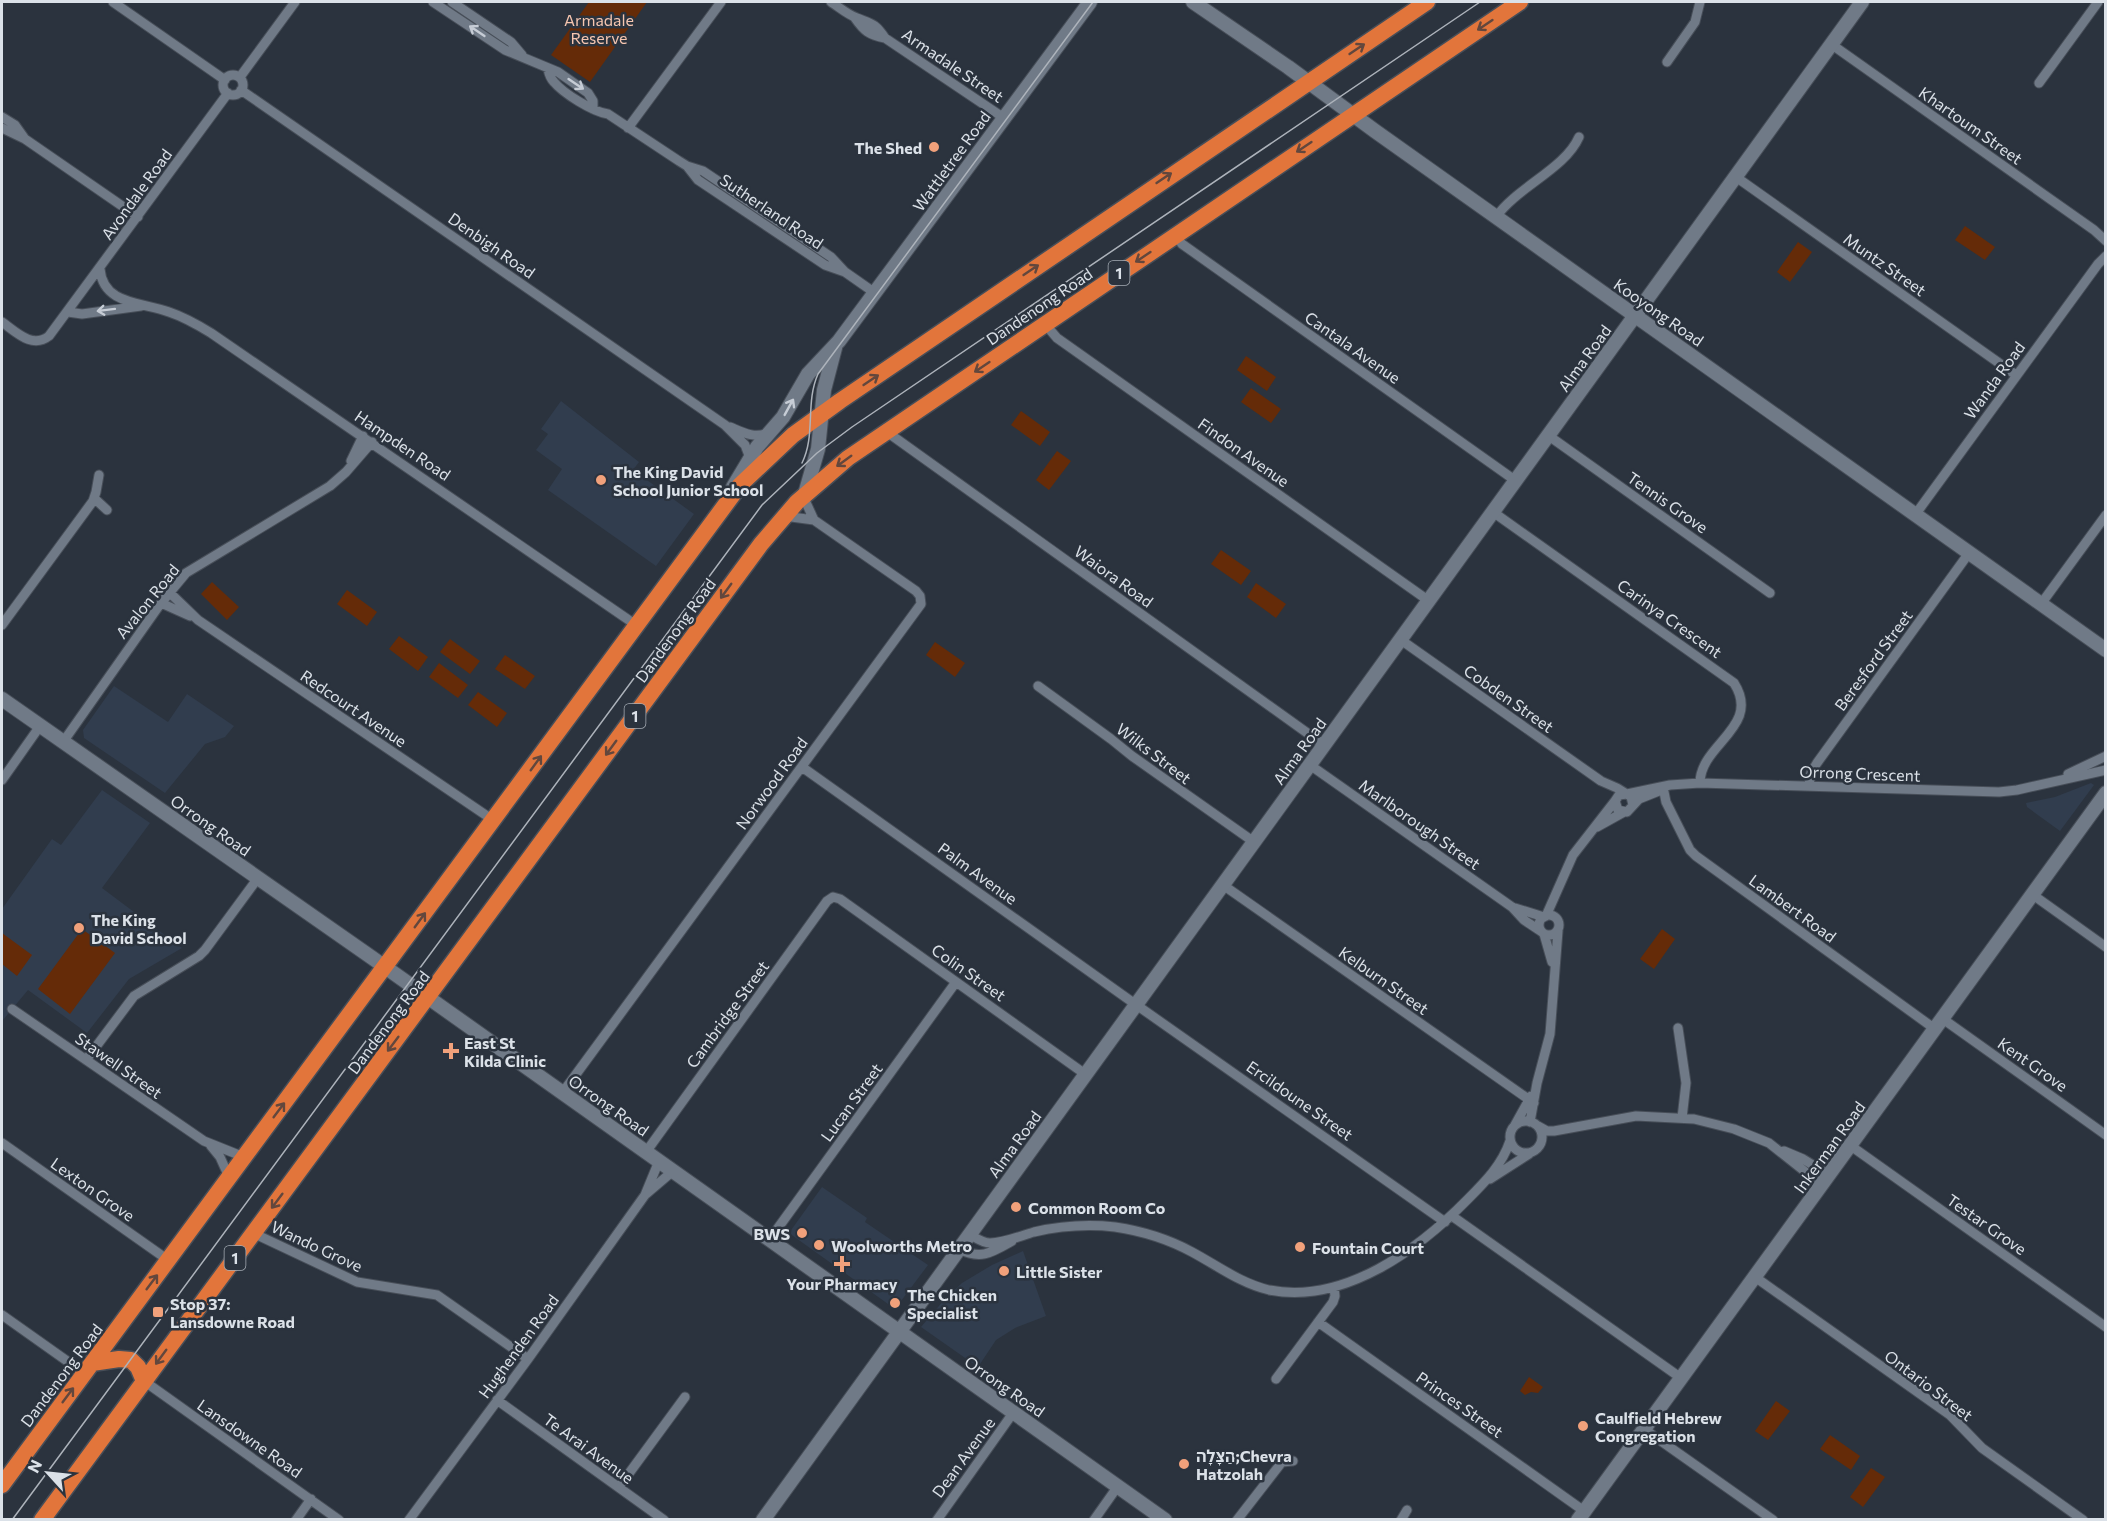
<svg xmlns="http://www.w3.org/2000/svg" width="2107" height="1521" viewBox="0 0 2107 1521" font-family="Commissioner,'Noto Sans Hebrew',sans-serif">
<rect width="100%" height="100%" fill="#2b333e"/>
<path fill="#313d4e" d="M 561,401 L 639,462 L 633,470 L 694,514 L 656,566 L 548,490 L 562,469 L 536,450 L 548,434 L 541,429 Z
M 114,686 L 168,722 L 187,694 L 234,726 L 225,737 L 205,744 L 165,793 L 84,738 L 83,730 Z
M 2091,783 L 2094,785 L 2060,831 L 2027,807 L 2026,803 L 2055,797 Z
M 102,790 L 150,823 L 102,888 L 182,948 L 129,979 L 87,1033 L 28,990 L 3,1020 L 2,909 L 52,839 L 61,845 Z
M 822,1187 L 867,1218 L 865,1222 L 928,1265 L 895,1309 L 789,1233 Z
M 1023,1251 L 1046,1316 L 1015,1328 L 996,1340 L 978,1367 L 921,1327 L 944,1300 L 962,1283 L 992,1265 Z"/>
<path fill="#652b08" d="M 589,2 L 647,2 L 590,82 L 551,55 Z
M 1965,226 L 1995,247 L 1985,260 L 1955,240 Z
M 1798,242 L 1812,252 L 1790,282 L 1777,272 Z
M 1246,356 L 1276,377 L 1267,391 L 1237,370 Z
M 1251,388 L 1281,409 L 1271,423 L 1241,402 Z
M 1021,411 L 1050,432 L 1040,446 L 1011,425 Z
M 1057,451 L 1071,461 L 1049,490 L 1036,480 Z
M 1221,550 L 1251,571 L 1241,585 L 1211,564 Z
M 212,582 L 239,607 L 227,620 L 201,594 Z
M 1256,583 L 1286,604 L 1276,618 L 1247,597 Z
M 347,590 L 377,612 L 367,626 L 337,604 Z
M 399,636 L 428,657 L 418,671 L 389,649 Z
M 450,639 L 480,661 L 470,674 L 440,652 Z
M 935,642 L 965,663 L 955,677 L 926,655 Z
M 505,655 L 535,676 L 525,689 L 495,669 Z
M 439,663 L 468,685 L 458,698 L 429,677 Z
M 478,692 L 507,713 L 497,727 L 468,705 Z
M 82,929 L 115,953 L 70,1014 L 38,989 Z
M 1662,929 L 1675,939 L 1654,969 L 1640,959 Z
M 2,933 L 32,955 L 17,976 L 2,964 Z
M 1529,1377 L 1543,1387 L 1538,1393 L 1531,1392 L 1525,1395 L 1520,1391 Z
M 1776,1401 L 1790,1411 L 1768,1440 L 1755,1431 Z
M 1830,1435 L 1860,1456 L 1851,1470 L 1820,1449 Z
M 1871,1468 L 1885,1477 L 1863,1507 L 1850,1497 Z"/>
<g fill="none" stroke-linecap="round" stroke-linejoin="round">
<g stroke="#474e58" stroke-width="11">
<path id="street" d="M 113,2 L 225,80
M 433,2 L 505,50 L 558,72 L 588,93 L 593,101 L 593,109
M 452,2 L 511,42 L 522,55
M 831,2 C 839,7 848,15 857,18 C 872,24 875,23 885,38 L 1004,118
M 855,18 C 864,31 869,35 885,38
M 1831,44 L 2094,230 L 2106,241
M 1667,62 L 1695,22 L 1700,2
M 548,69 C 549,74 551,79 554,82 C 563,93 593,112 608,114 L 679,161 L 687,166 L 698,180 L 825,265 L 845,272
M223 85a10 10 0 1 1 20 0a10 10 0 1 1-20 0Z
M 240,77 L 295,2
M 2039,83 L 2098,2
M 241,90 L 725,425 L 745,445 L 750,458
M 2,117 L 15,125 L 25,139
M 2,128 L 25,139 L 138,217
M 628,128 L 721,2
M 687,166 L 703,171 L 831,257 L 845,272 L 875,293
M 1736,177 L 2016,375
M 1496,217 C 1517,187 1565,169 1579,137
M 1175,235 L 1182,244 L 1516,481
M 100,269 C 103,305 142,302 169,312 C 184,317 198,325 211,333 L 636,625
M 68,312 L 82,314 L 141,306
M 2,322 C 16,332 32,349 49,336 L 228,93
M 1045,324 L 1057,338 L 1429,601
M 730,427 C 742,432 754,439 768,433
M 887,432 L 1324,745
M 1549,436 L 1770,593
M 351,461 L 363,436
M 803,496 L 814,520
M 94,498 L 107,510
M 1493,512 L 1734,683 C 1762,727 1700,744 1700,783
M 1915,515 L 2098,264 L 2106,256
M 169,592 L 198,620 L 493,820
M 161,603 L 190,616
M 2041,604 L 2106,515
M 2,625 L 93,501 L 96,492 L 99,475
M 1401,640 L 1601,781 L 1617,788 L 1625,793
M 1038,686 L 1111,739 L 1132,756 L 1254,842
M 63,742 L 161,603 L 186,573 L 330,486 L 346,472 L 372,442
M 1310,765 L 1512,907 L 1524,920 L 1542,932
M 802,767 L 1128,999 L 1445,1222
M 2068,774 L 2106,756
M 2,780 L 40,726
M 1809,786 L 1811,773 L 1817,763 L 1969,553
M 1663,787 L 1666,802 L 1690,850 L 1696,856 L 1935,1029
M 1627,794 L 1670,785 L 1700,783 L 1999,792 L 2017,790 L 2106,770
M 1633,805 L 1631,797 L 1627,794 L 1619,795 L 1615,801 L 1618,810 L 1627,812 L 1639,799 L 1659,791
M 1597,827 L 1624,812
M 1223,885 L 1534,1103
M 2033,895 L 2106,947
M 1515,908 L 1544,917
M1539 925a10 10 0 1 1 20 0a10 10 0 1 1-20 0Z
M 1546,916 L 1573,855 L 1615,801
M 1544,934 L 1552,962
M 12,1009 L 204,1141 L 244,1157
M 1943,1019 L 2106,1135
M 1678,1028 L 1686,1083 L 1682,1118
M 86,1060 L 134,996 L 199,956 L 205,950 L 258,878
M 563,1092 L 921,604 L 920,596 L 916,591 L 814,520 L 784,516
M1510 1137a16 16 0 1 1 32 0a16 16 0 1 1-32 0Z
M 1530,1122 L 1537,1083 L 1550,1034 L 1558,931
M 1515,1125 L 1531,1096
M 1538,1126 L 1547,1131 L 1554,1131 L 1636,1116 L 1694,1119 L 1734,1129 L 1769,1143 L 1822,1185
M 2,1143 L 168,1260
M 211,1146 L 220,1157 L 229,1177
M 1851,1146 L 2106,1327
M 1784,1151 L 1803,1159 L 1829,1175
M 646,1152 L 827,901 L 833,897 L 840,899 L 1085,1074
M 1490,1179 L 1529,1154
M 646,1194 L 673,1171
M 1452,1216 L 1681,1378
M 253,1233 L 357,1282 L 437,1295 L 528,1359
M 969,1234 C 976,1238 982,1243 990,1243 C 1004,1243 1020,1236 1034,1232 C 1060,1226 1088,1224 1115,1227 C 1142,1231 1168,1239 1192,1252 C 1218,1266 1240,1283 1269,1290 C 1344,1305 1419,1249 1468,1199 C 1485,1182 1502,1165 1510,1141
M 770,1239 L 956,982
M 959,1249 C 981,1260 991,1253 1012,1241
M 1755,1277 L 1950,1415 L 1982,1448 L 2083,1520
M 2,1315 L 84,1373
M 1318,1322 L 1584,1511
M 1276,1379 L 1333,1302 L 1335,1296 L 1334,1287
M 144,1381 L 339,1520
M 497,1400 L 664,1520
M 1644,1429 L 1773,1520
M 619,1487 L 685,1397
M 296,1520 L 311,1499
M 409,1520 L 528,1359 L 645,1195 L 659,1161
M 937,1520 L 1013,1413
M 1094,1520 L 1118,1486
M 1237,1520 L 1282,1462 L 1293,1461
M 1401,1520 L 1407,1510"/>
</g>
<g stroke="#474e58" stroke-width="16">
<path id="secondary" d="M 1193,2 L 1288,67 L 1375,131 L 2106,650
M 733,487 L 757,447 L 783,417 L 808,374 L 839,341 L 1090,2
M 805,494 L 818,449 L 824,390 L 835,348
M 2,699 L 371,957 L 1165,1520
M 763,1520 L 1862,2
M 1578,1520 L 2106,793"/>
</g>
<g stroke="#474e58" stroke-width="19">
<path id="highway" d="M 92,1363 L 119,1359 L 131,1360 L 138,1367 L 144,1381
M 2,1485 L 740,485 L 793,435 L 840,401 L 1427,2
M 42,1520 L 761,544 L 797,502 L 848,458 L 1520,2"/>
</g>
<use href="#street" stroke="#707a87" stroke-width="9"/>
<use href="#secondary" stroke="#707a87" stroke-width="14"/>
<use href="#highway" stroke="#e2753b" stroke-width="16"/>
<path stroke="#adb3bb" stroke-width="1.5" d="M 802,463 C 816,435 805,403 818,374 L 1093,2
M 12,1520 L 762,505 L 817,453 L 852,427 L 1480,2"/>
</g>
<defs><path id="oneway-shaft" d="M-6 0H5M1.5-3L5.5 0L1.5 3" fill="none" stroke-width="1.6" stroke-linecap="round" stroke-linejoin="round" transform="scale(1.5)"/></defs>
<g stroke="#62473d">
<use href="#oneway-shaft" transform="translate(1485 25) rotate(146)"/>
<use href="#oneway-shaft" transform="translate(1357 49) rotate(-34)"/>
<use href="#oneway-shaft" transform="translate(1304 147) rotate(146)"/>
<use href="#oneway-shaft" transform="translate(1164 178) rotate(-34)"/>
<use href="#oneway-shaft" transform="translate(1143 257) rotate(146)"/>
<use href="#oneway-shaft" transform="translate(1031 270) rotate(-34)"/>
<use href="#oneway-shaft" transform="translate(982 367) rotate(146)"/>
<use href="#oneway-shaft" transform="translate(871 380) rotate(-34)"/>
<use href="#oneway-shaft" transform="translate(844 461) rotate(144)"/>
<use href="#oneway-shaft" transform="translate(726 591) rotate(126)"/>
<use href="#oneway-shaft" transform="translate(611 748) rotate(126)"/>
<use href="#oneway-shaft" transform="translate(536 763) rotate(-54)"/>
<use href="#oneway-shaft" transform="translate(420 920) rotate(-54)"/>
<use href="#oneway-shaft" transform="translate(393 1044) rotate(127)"/>
<use href="#oneway-shaft" transform="translate(279 1110) rotate(-53)"/>
<use href="#oneway-shaft" transform="translate(277 1201) rotate(127)"/>
<use href="#oneway-shaft" transform="translate(152 1282) rotate(-53)"/>
<use href="#oneway-shaft" transform="translate(161 1357) rotate(126)"/>
<use href="#oneway-shaft" transform="translate(68 1395) rotate(-53)"/>
</g>
<g stroke="#c6ccd5">
<use href="#oneway-shaft" transform="translate(477 31) rotate(-146)"/>
<use href="#oneway-shaft" transform="translate(576 84) rotate(34)"/>
<use href="#oneway-shaft" transform="translate(106 310) rotate(173)"/>
<use href="#oneway-shaft" transform="translate(789 407) rotate(-61)"/>
</g>
<g fill="#f1a17b" stroke="#2b333e" stroke-width="2">
<circle cx="934" cy="147" r="6"/>
<circle cx="601" cy="480" r="6"/>
<circle cx="79" cy="928" r="6"/>
<path d="M448 1042h6v6h6v6h-6v6h-6v-6h-6v-6h6z"/>
<circle cx="1016" cy="1207" r="6"/>
<circle cx="802" cy="1233" r="6"/>
<circle cx="819" cy="1245" r="6"/>
<circle cx="1300" cy="1247" r="6"/>
<path d="M839 1255h6v6h6v6h-6v6h-6v-6h-6v-6h6z"/>
<circle cx="1004" cy="1271" r="6"/>
<circle cx="895" cy="1303" r="6"/>
<rect x="152" y="1306" width="12" height="12" rx="3"/>
<circle cx="1583" cy="1426" r="6"/>
<circle cx="1184" cy="1464" r="6"/>
</g>
<g text-anchor="middle" dominant-baseline="central" stroke-width="5" stroke-linejoin="round" paint-order="stroke">
<g fill="#2b333e" stroke="#a6adb5" stroke-width="1.5">
<rect x="1108.5" y="261" width="21" height="24" rx="4.5"/>
<rect x="624.5" y="704" width="21" height="24" rx="4.5"/>
<rect x="224.5" y="1246" width="21" height="24" rx="4.5"/>
</g>
<g font-size="15" font-weight="bold" fill="#dbe1e8">
<text x="1119" y="273">1</text>
<text x="635" y="716">1</text>
<text x="235" y="1258">1</text>
</g>
<g font-size="16" fill="#f6c6b0" stroke="#2b333e">
<text x="599" y="19">Armadale<tspan x="599" dy="18">Reserve</tspan></text>
</g>
<g font-size="16" fill="#dbe1e8" stroke="#2b333e">
<text transform="translate(953 65) rotate(34)">Armadale Street</text>
<text transform="translate(1971 125) rotate(35)">Khartoum Street</text>
<text transform="translate(951 161) rotate(-54)">Wattletree Road</text>
<text transform="translate(136 194) rotate(-54)">Avondale Road</text>
<text transform="translate(772 211) rotate(34)">Sutherland Road</text>
<text transform="translate(492 245) rotate(35)">Denbigh Road</text>
<text transform="translate(1885 264) rotate(35)">Muntz Street</text>
<text transform="translate(1039 306) rotate(-34)">Dandenong Road</text>
<text transform="translate(1659 312) rotate(35)">Kooyong Road</text>
<text transform="translate(1353 347) rotate(35)">Cantala Avenue</text>
<text transform="translate(1584 358) rotate(-54)">Alma Road</text>
<text transform="translate(1994 380) rotate(-54)">Wanda Road</text>
<text transform="translate(403 445) rotate(34)">Hampden Road</text>
<text transform="translate(1244 452) rotate(35)">Findon Avenue</text>
<text transform="translate(1668 502) rotate(35)">Tennis Grove</text>
<text transform="translate(1114 576) rotate(36)">Waiora Road</text>
<text transform="translate(147 601) rotate(-51)">Avalon Road</text>
<text transform="translate(1670 618) rotate(35)">Carinya Crescent</text>
<text transform="translate(675 630) rotate(-54)">Dandenong Road</text>
<text transform="translate(1873 660) rotate(-54)">Beresford Street</text>
<text transform="translate(1509 698) rotate(35)">Cobden Street</text>
<text transform="translate(354 708) rotate(34)">Redcourt Avenue</text>
<text transform="translate(1299 751) rotate(-54)">Alma Road</text>
<text transform="translate(1154 753) rotate(37)">Wilks Street</text>
<text transform="translate(1860 773) rotate(2)">Orrong Crescent</text>
<text transform="translate(771 783) rotate(-54)">Norwood Road</text>
<text transform="translate(1420 824) rotate(35)">Marlborough Street</text>
<text transform="translate(211 825) rotate(35)">Orrong Road</text>
<text transform="translate(978 873) rotate(36)">Palm Avenue</text>
<text transform="translate(1793 908) rotate(36)">Lambert Road</text>
<text transform="translate(969 972) rotate(35)">Colin Street</text>
<text transform="translate(1384 980) rotate(35)">Kelburn Street</text>
<text transform="translate(727 1014) rotate(-54)">Cambridge Street</text>
<text transform="translate(388 1022) rotate(-53)">Dandenong Road</text>
<text transform="translate(2033 1064) rotate(35)">Kent Grove</text>
<text transform="translate(119 1065) rotate(35)">Stawell Street</text>
<text transform="translate(1300 1100) rotate(35)">Ercildoune Street</text>
<text transform="translate(851 1102) rotate(-54)">Lucan Street</text>
<text transform="translate(609 1105) rotate(35)">Orrong Road</text>
<text transform="translate(1014 1144) rotate(-54)">Alma Road</text>
<text transform="translate(1829 1147) rotate(-54)">Inkerman Road</text>
<text transform="translate(93 1189) rotate(35)">Lexton Grove</text>
<text transform="translate(1987 1224) rotate(35)">Testar Grove</text>
<text transform="translate(317 1246) rotate(25)">Wando Grove</text>
<text transform="translate(518 1346) rotate(-54)">Hughenden Road</text>
<text transform="translate(61 1375) rotate(-53)">Dandenong Road</text>
<text transform="translate(1929 1385) rotate(37)">Ontario Street</text>
<text transform="translate(1005 1386) rotate(35)">Orrong Road</text>
<text transform="translate(1460 1404) rotate(35)">Princes Street</text>
<text transform="translate(250 1438) rotate(35)">Lansdowne Road</text>
<text transform="translate(589 1448) rotate(36)">Te Arai Avenue</text>
<text transform="translate(963 1457) rotate(-54)">Dean Avenue</text>
</g>
<g font-size="16" font-weight="bold" fill="#dbe1e8" stroke="#2b333e" text-anchor="start">
<text x="922" y="147" text-anchor="end">The Shed</text>
<text x="613" y="471">The King David<tspan x="613" dy="18">School Junior School</tspan></text>
<text x="91" y="919">The King<tspan x="91" dy="18">David School</tspan></text>
<text x="464" y="1042">East St<tspan x="464" dy="18">Kilda Clinic</tspan></text>
<text x="1028" y="1207">Common Room Co</text>
<text x="790" y="1233" text-anchor="end">BWS</text>
<text x="831" y="1245">Woolworths Metro</text>
<text x="1312" y="1247">Fountain Court</text>
<text x="1016" y="1271">Little Sister</text>
<text x="842" y="1283" text-anchor="middle">Your Pharmacy</text>
<text x="907" y="1294">The Chicken<tspan x="907" dy="18">Specialist</tspan></text>
<text x="170" y="1303">Stop 37:<tspan x="170" dy="18">Lansdowne Road</tspan></text>
<text x="1595" y="1417">Caulfield Hebrew<tspan x="1595" dy="18">Congregation</tspan></text>
<text x="1196" y="1455">הַצָּלָה;Chevra<tspan x="1196" dy="18">Hatzolah</tspan></text>
</g>
</g>
<rect width="2107" height="1521" fill="none" stroke="#dbe1e8" stroke-width="6"/>
<g transform="translate(48 1473) rotate(297)" stroke="#2b333e" stroke-width="4.5" paint-order="stroke">
<path d="M0-4.5L10 22L0 15L-10 22Z" fill="#dbe1e8"/>
<text y="-9" font-size="16" font-weight="bold" text-anchor="middle" fill="#dbe1e8">N</text>
</g>
</svg>
